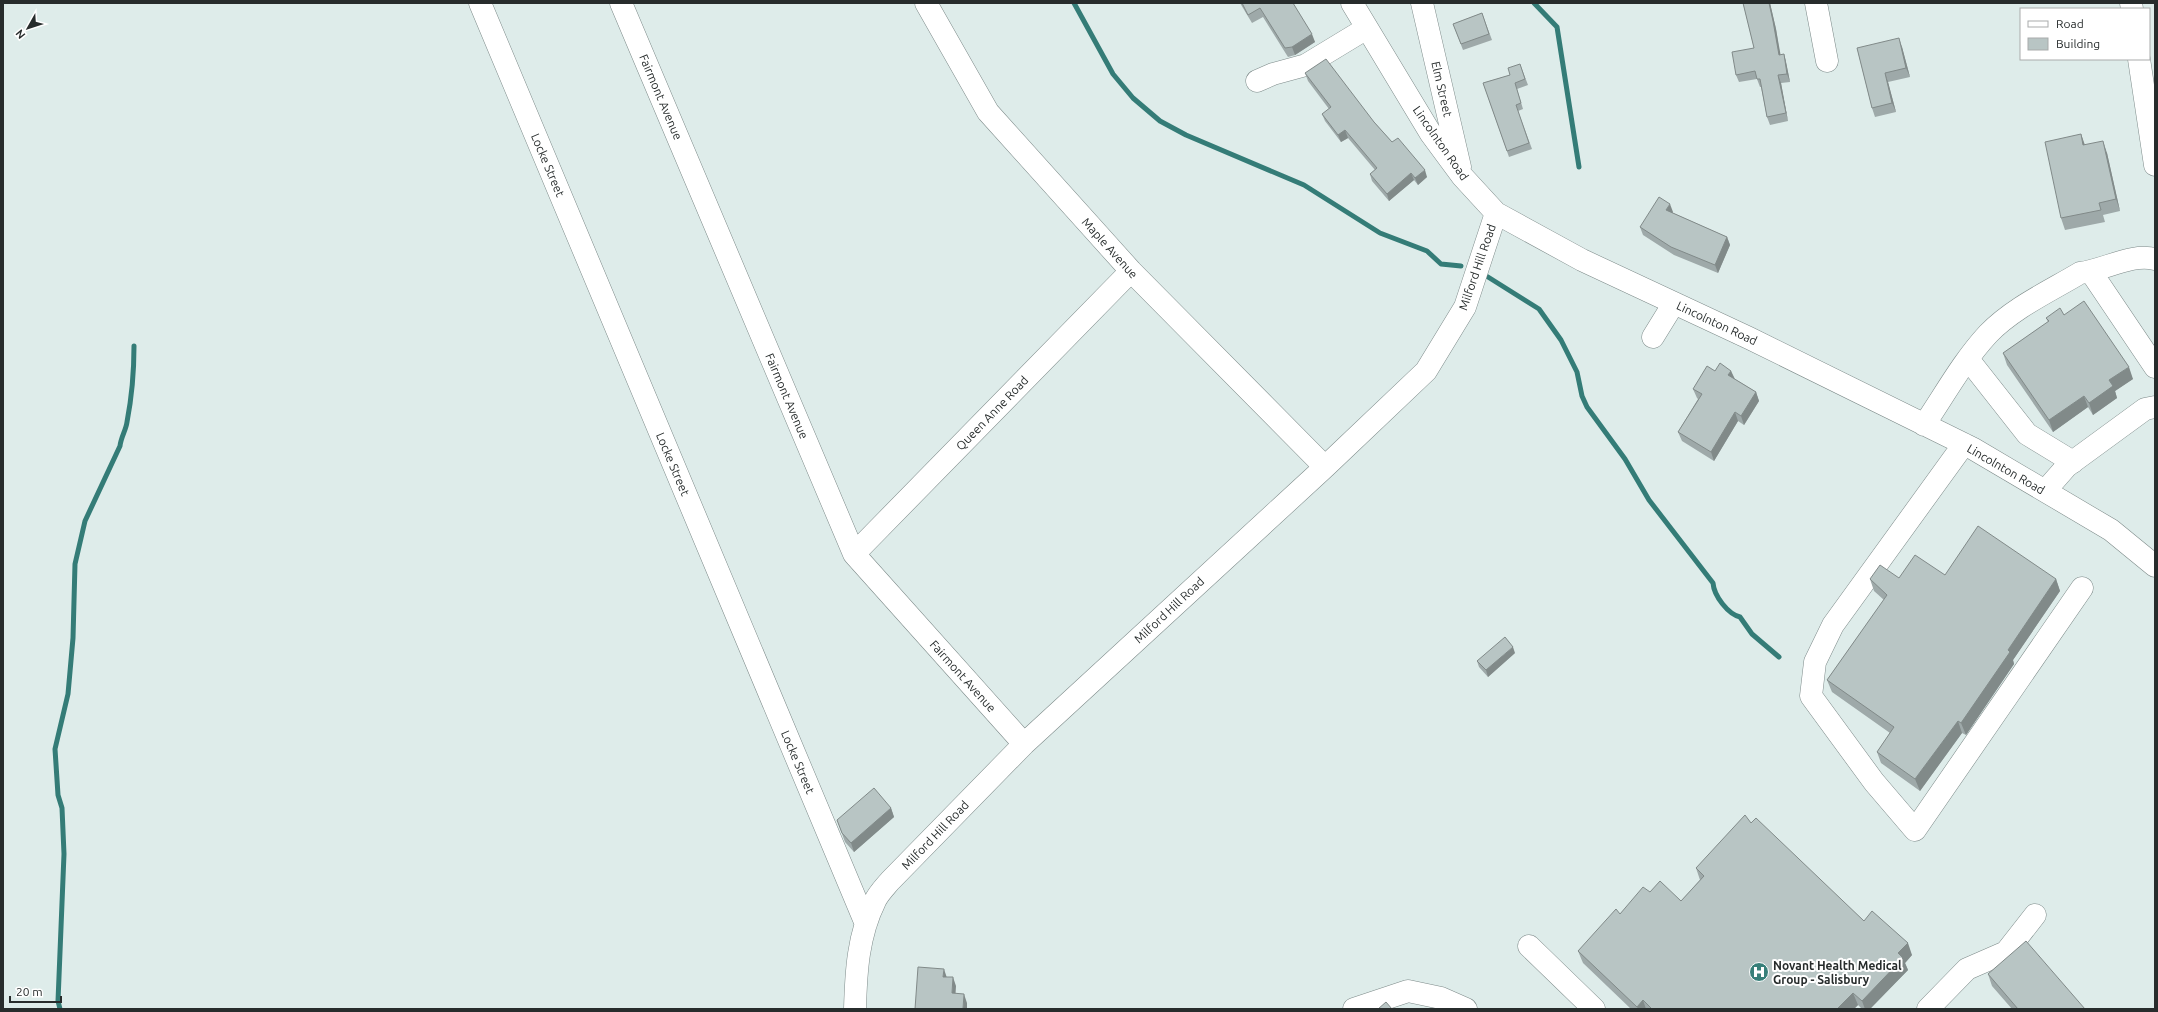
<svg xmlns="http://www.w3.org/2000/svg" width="2158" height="1012" viewBox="0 0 2158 1012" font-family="Ubuntu,sans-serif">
<rect width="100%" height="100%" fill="#deecea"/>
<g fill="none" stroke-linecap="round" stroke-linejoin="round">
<path stroke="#347c77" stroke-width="5" d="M 1074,3 L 1113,74 L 1133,98 L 1160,121 L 1186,135 L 1304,185 L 1380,233 L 1427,251 L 1441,264 L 1461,266
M 1534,3 L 1557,27 L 1579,167
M 1488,277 L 1539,309 L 1561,340 L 1577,372 L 1582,396 L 1587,407 L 1625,459 L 1649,500 L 1713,583 C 1714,596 1728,614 1740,617 L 1752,634 L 1779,657
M 60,1009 L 58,1001 L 64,854 L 62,808 L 58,795 L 55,749 L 68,694 L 73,638 L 75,564 L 85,521 L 120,446 C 121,437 126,430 127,422 C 132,396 134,372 134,346"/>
<g stroke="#7d8a89" stroke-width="23">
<path id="minor" d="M 480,3 L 866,924
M 621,3 L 854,554 L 1024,744
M 926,3 L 988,112 L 1131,271 L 1325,467
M 1352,3 L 1431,134 L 1462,176 L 1496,213 L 1582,260 L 1749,338 L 1972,448 L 2111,530 L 2155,566
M 1422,3 L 1460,167
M 1816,3 L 1827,61
M 2131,3 L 2132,9
M 2139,59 L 2155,165
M 1257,81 L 1273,74 L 1306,65 L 1367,28
M 2091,272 L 2155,367
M 1653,337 L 1674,303
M 1968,359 L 2027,434 L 2073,462
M 1924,425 C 1945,394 1963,361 1988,334 C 2013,308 2050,291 2080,273 C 2105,270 2131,253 2155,259
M 1964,444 L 1833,625 L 1815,662 L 1811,696 L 1874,782 L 1915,830 L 2082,588
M 2045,491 L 2067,466 L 2145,409 L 2155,407
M 854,554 L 1131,271
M 1529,946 L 1594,1009
M 855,1009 C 856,972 858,935 875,901 C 878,894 885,887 890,881 L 1024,744 L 1325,467 L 1426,371 L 1465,307 L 1496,213
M 1354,1009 L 1408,991 L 1441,998 L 1466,1009
M 1928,1009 L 1967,969 L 2006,952 L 2035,915"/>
</g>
<use href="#minor" stroke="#fff" stroke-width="22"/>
</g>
<path fill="#9ea9a9" d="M 1240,3 L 1293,3 L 1315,42 L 1295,55 L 1288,57 L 1263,17 L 1252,23 Z
M 1743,3 L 1770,3 L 1776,29 L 1780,55 L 1784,54 L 1786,62 L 1790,82 L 1781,83 L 1788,121 L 1770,125 L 1767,117 L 1761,87 L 1760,87 L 1757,79 L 1739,82 L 1736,75 L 1754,48 Z
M 1482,13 L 1492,40 L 1463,50 L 1453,24 Z
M 1902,47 L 1910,77 L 1888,82 L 1896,112 L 1875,117 L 1872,108 L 1857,48 Z
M 1520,64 L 1528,85 L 1517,89 L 1523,109 L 1518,111 L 1532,149 L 1509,157 L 1483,83 L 1510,75 Z
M 1305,73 L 1374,122 L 1392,142 L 1427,177 L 1418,185 L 1414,180 L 1389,201 L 1372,181 L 1370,174 L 1375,170 L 1348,138 L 1341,142 L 1325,121 L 1322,114 L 1329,109 L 1308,81 Z
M 2081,134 L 2085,145 L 2107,153 L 2120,211 L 2103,215 L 2105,222 L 2065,230 L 2061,218 Z
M 1673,212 L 1673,213 L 1727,237 L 1730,245 L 1718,273 L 1674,255 L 1643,235 L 1640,227 Z
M 2064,315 L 2133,379 L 2115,391 L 2117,398 L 2093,415 L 2088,407 L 2053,432 L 2007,365 L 2003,353 L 2048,322 L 2046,318 Z
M 1715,371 L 1731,371 L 1735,379 L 1756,392 L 1759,401 L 1744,425 L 1738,421 L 1714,461 L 1682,441 L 1678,432 L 1698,399 L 1697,398 L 1693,389 Z
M 1945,575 L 2056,579 L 2060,591 L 2013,660 L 2014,664 L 1966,735 L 1962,733 L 1920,791 L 1881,763 L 1877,752 L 1890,733 L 1832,692 L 1827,680 L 1884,600 L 1874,591 L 1870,579 L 1899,578 Z
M 1515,653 L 1488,677 L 1479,667 L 1477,661 Z
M 891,808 L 894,817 L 854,852 L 845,842 L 837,820 Z
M 1751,823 L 1864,921 L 1912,955 L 1905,963 L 1908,970 L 1870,1009 L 1862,1009 L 1858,1005 L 1854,1009 L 1631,1009 L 1583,963 L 1578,951 L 1620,914 L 1650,892 L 1681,901 L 1700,880 L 1696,868 Z
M 1988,974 L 2085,1009 L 2012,1009 L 1992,986 Z"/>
<path fill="#818a89" d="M 1769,3 L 1770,3 L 1776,29 L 1782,63 L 1779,55 Z
M 1312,34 L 1315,42 L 1295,55 L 1292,47 Z
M 1899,38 L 1902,47 L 1910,77 L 1906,68 Z
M 1784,54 L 1786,62 L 1790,82 L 1787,74 Z
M 1885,73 L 1888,82 L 1896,112 L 1892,103 Z
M 1778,75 L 1781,83 L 1788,121 L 1786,113 Z
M 1345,130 L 1348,138 L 1341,142 L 1338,135 Z
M 2081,134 L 2085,146 L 2083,145 Z
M 2103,141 L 2107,153 L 2120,211 L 2116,199 Z
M 1425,170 L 1427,177 L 1418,185 L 1415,178 Z
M 1411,173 L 1414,180 L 1389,201 L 1387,194 Z
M 1670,204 L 1673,212 L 1669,218 L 1666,210 Z
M 1727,237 L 1730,245 L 1718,273 L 1715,265 Z
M 2129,367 L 2133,379 L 2115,391 L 2117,398 L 2093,415 L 2089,403 L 2109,380 Z
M 1731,371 L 1735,380 L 1728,375 Z
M 1756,392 L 1759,401 L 1744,425 L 1741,416 Z
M 2084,396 L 2088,407 L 2053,432 L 2049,420 Z
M 1735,412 L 1738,421 L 1714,461 L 1711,452 Z
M 2056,579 L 2060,591 L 2013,660 L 2014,664 L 1966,735 L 1961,723 L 2008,650 Z
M 1513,647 L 1515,653 L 1488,677 L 1486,670 Z
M 1958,721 L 1962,733 L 1920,791 L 1915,779 Z
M 891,808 L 894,817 L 854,852 L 851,843 Z
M 1908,943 L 1912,955 L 1905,963 L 1908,970 L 1870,1009 L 1865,1009 L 1862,1001 L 1898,953 Z
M 944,969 L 947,978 L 943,977 Z
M 953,977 L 956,986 L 955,1002 L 952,993 Z
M 1853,993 L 1858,1005 L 1854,1009 L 1837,1009 Z
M 964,994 L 967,1003 L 967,1009 L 963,1009 Z
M 1643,1000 L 1646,1009 L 1638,1009 L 1637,1007 Z"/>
<path fill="#b8c5c4" stroke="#818a89" d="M 1242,3 L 1293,3 L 1312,34 L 1292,47 L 1285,48 L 1260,8 L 1248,15 Z
M 1743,3 L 1769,3 L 1773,21 L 1779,55 L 1784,54 L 1787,74 L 1778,75 L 1786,113 L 1767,117 L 1760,79 L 1757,79 L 1755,71 L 1736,75 L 1732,52 L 1754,48 Z
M 1482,13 L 1489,34 L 1461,44 L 1453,24 Z
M 1899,38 L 1906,68 L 1885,73 L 1892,103 L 1872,108 L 1857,48 Z
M 1326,59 L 1374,122 L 1392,142 L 1398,138 L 1425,170 L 1415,178 L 1411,173 L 1387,194 L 1370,174 L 1377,168 L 1345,130 L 1338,135 L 1322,114 L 1331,107 L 1305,73 Z
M 1520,64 L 1525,79 L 1515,83 L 1521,103 L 1516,105 L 1529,143 L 1507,151 L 1483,83 L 1510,75 L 1508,68 Z
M 2081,134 L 2083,145 L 2103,141 L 2116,199 L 2099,203 L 2101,210 L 2061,218 L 2045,142 Z
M 1659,197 L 1670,204 L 1666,210 L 1727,237 L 1715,265 L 1671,247 L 1640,227 Z
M 2084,301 L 2129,367 L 2109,380 L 2113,386 L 2089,403 L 2084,396 L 2049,420 L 2003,353 L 2049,321 L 2046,318 L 2060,308 L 2064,315 Z
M 1720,363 L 1731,371 L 1728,375 L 1756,392 L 1741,416 L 1735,412 L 1711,452 L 1678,432 L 1702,394 L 1693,389 L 1707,366 L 1715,371 Z
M 1978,526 L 2056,579 L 2008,650 L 2010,652 L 1961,723 L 1958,721 L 1915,779 L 1877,752 L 1894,727 L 1827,680 L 1887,595 L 1870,579 L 1880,565 L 1899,578 L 1915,555 L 1945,575 Z
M 1505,637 L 1513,647 L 1486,670 L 1477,661 Z
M 874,788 L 891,808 L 851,843 L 842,833 L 837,820 Z
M 1745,815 L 1751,823 L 1756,818 L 1864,921 L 1872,911 L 1908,943 L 1898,953 L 1903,958 L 1862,1001 L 1853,993 L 1837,1009 L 1652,1009 L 1643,1000 L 1637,1007 L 1578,951 L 1616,909 L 1620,914 L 1643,887 L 1650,892 L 1660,881 L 1681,901 L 1704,876 L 1696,868 Z
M 2026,941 L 2085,1009 L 2018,1009 L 1988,974 Z
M 918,967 L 944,969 L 943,977 L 953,977 L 952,993 L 964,994 L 963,1009 L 915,1009 Z
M 1386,1002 L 1392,1009 L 1378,1009 Z"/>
<defs>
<g id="hospital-disc" transform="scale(1)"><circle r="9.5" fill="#377f79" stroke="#fff"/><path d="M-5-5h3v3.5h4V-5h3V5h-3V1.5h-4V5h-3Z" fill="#fff"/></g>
</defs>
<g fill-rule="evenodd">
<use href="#hospital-disc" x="1759" y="972"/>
</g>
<g text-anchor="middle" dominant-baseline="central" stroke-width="4" stroke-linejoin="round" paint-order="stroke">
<g font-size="12" fill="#272c2c" stroke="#fff">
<text transform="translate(1442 89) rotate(77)">Elm Street</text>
<text transform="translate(661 97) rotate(67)">Fairmont Avenue</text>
<text transform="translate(1441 143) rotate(55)">Lincolnton Road</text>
<text transform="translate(548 165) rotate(67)">Locke Street</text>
<text transform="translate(1110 248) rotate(48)">Maple Avenue</text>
<text transform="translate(1477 267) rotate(-71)">Milford Hill Road</text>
<text transform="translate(1717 323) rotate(25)">Lincolnton Road</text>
<text transform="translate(787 396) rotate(67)">Fairmont Avenue</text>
<text transform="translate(992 413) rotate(-46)">Queen Anne Road</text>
<text transform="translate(673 464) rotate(67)">Locke Street</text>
<text transform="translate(2006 469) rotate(30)">Lincolnton Road</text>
<text transform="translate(1169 610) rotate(-43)">Milford Hill Road</text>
<text transform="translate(963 676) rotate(48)">Fairmont Avenue</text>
<text transform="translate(798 762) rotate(67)">Locke Street</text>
<text transform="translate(935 835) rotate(-46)">Milford Hill Road</text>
</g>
<g font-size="12" font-weight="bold" fill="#272c2c" stroke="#fff" text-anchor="start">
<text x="1773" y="965">Novant Health Medical<tspan x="1773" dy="14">Group - Salisbury</tspan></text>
</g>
</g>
<rect width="2158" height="1012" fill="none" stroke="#272c2c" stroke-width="8"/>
<rect x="2020" y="8" width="130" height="52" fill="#ffffff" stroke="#a9abab"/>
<rect x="2028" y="21" width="20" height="6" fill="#ffffff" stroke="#a9abab"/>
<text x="2056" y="28" font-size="12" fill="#272c2c">Road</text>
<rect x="2028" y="38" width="20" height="12" fill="#b8c5c4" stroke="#a9abab"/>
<text x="2056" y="48" font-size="12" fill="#272c2c">Building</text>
<g transform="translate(28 28) rotate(231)" stroke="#ffffff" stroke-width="3" paint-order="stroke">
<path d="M0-3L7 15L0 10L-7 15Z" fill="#272c2c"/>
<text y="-6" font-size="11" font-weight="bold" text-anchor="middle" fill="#272c2c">N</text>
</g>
<path d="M10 996v6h51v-6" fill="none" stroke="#272c2c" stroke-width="2"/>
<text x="16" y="996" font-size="12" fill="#272c2c" stroke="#ffffff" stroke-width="3" paint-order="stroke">20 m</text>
</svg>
